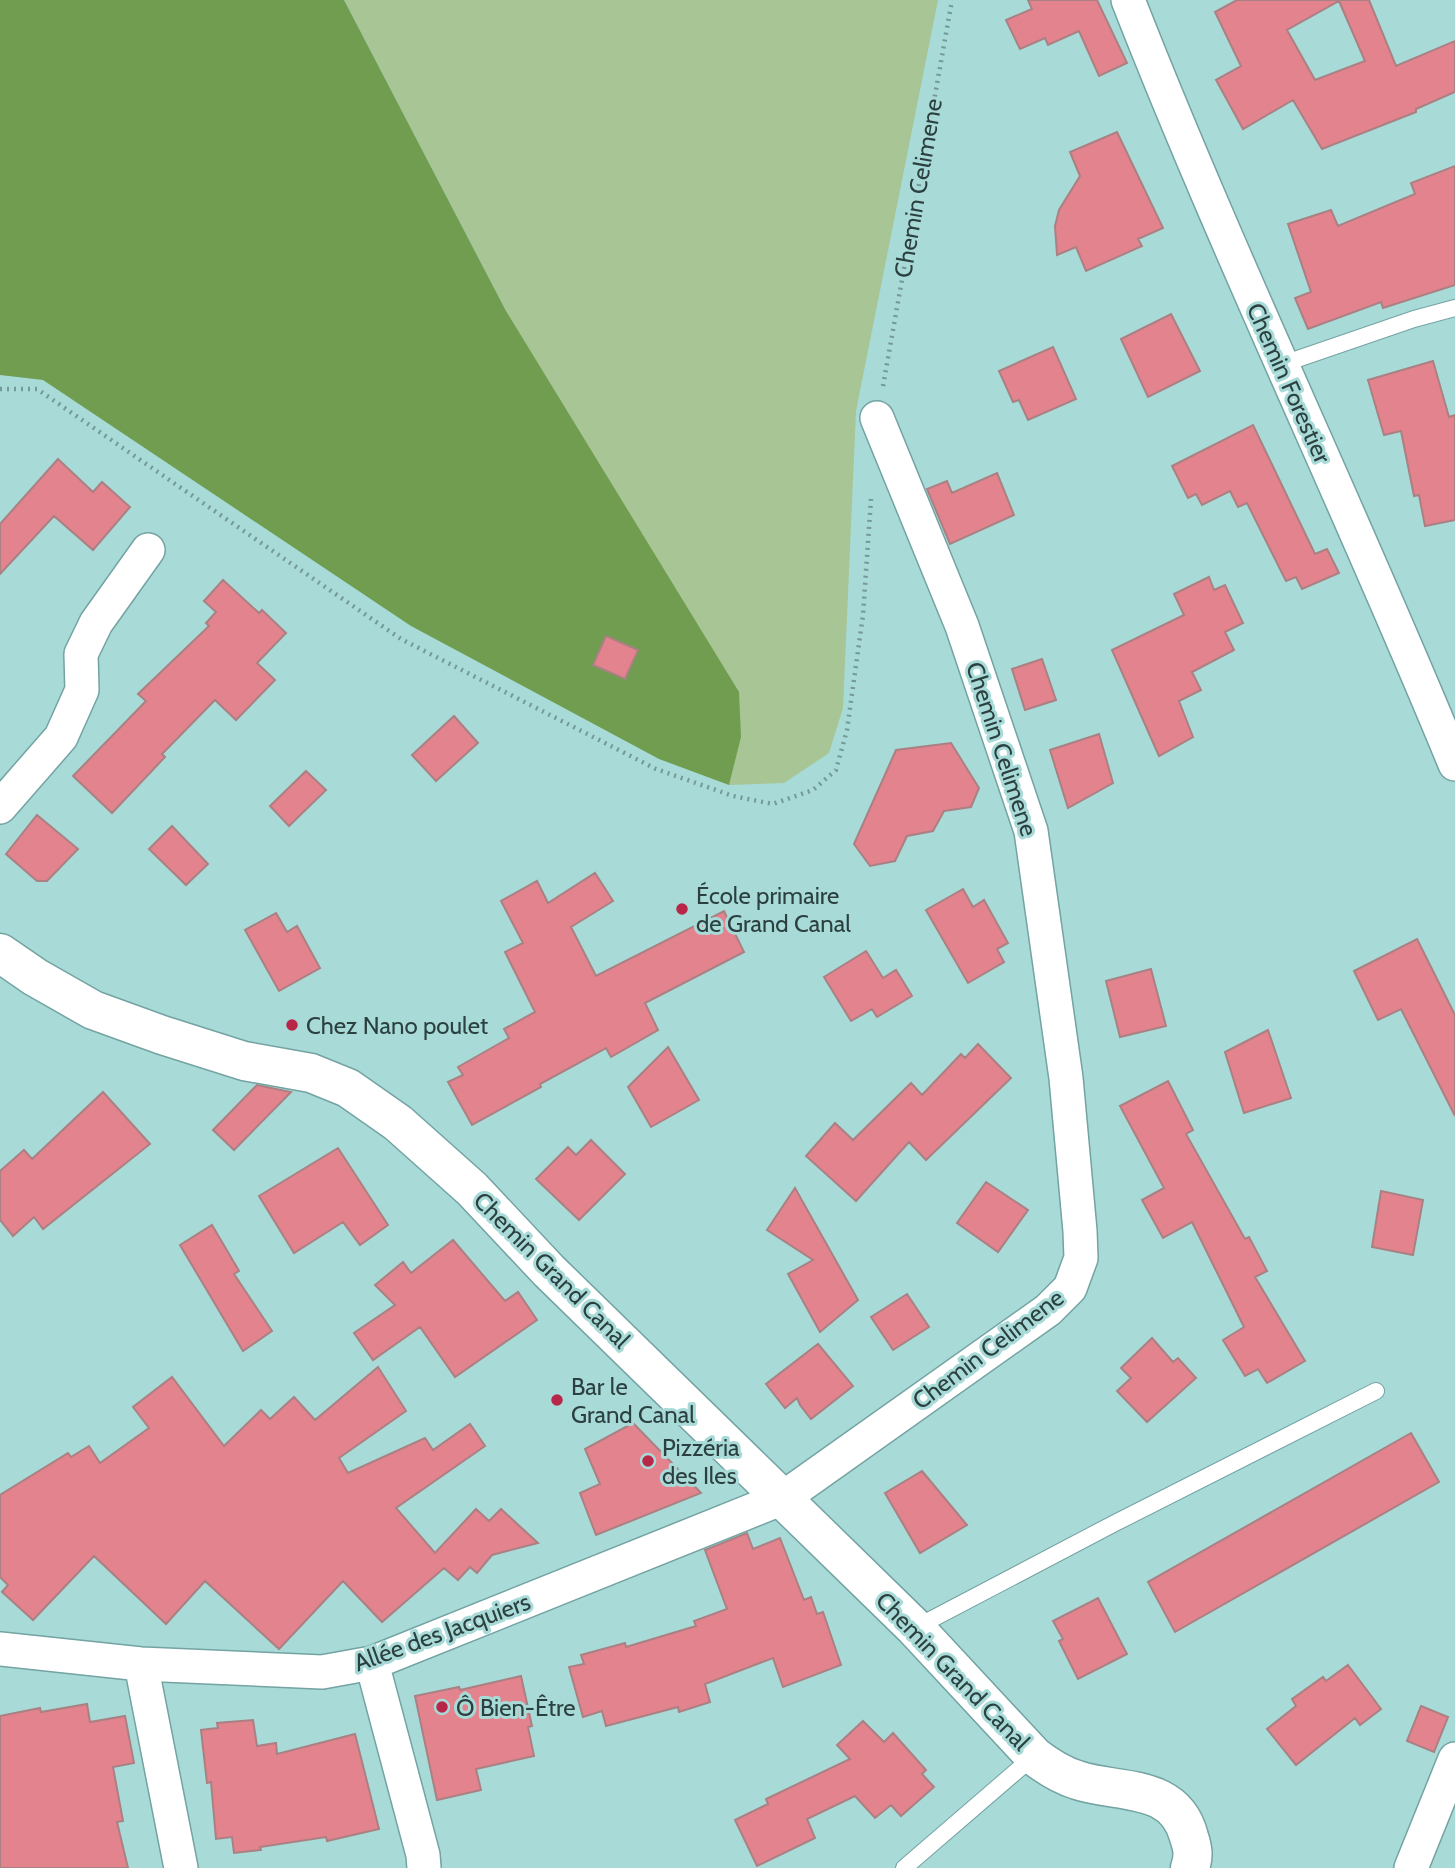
<svg xmlns="http://www.w3.org/2000/svg" width="1455" height="1868" viewBox="0 0 1455 1868" font-family="Cabin,sans-serif">
<rect width="100%" height="100%" fill="#a8dad8"/>
<path fill="#a7c595" d="M 344,0 L 938,0 L 856,411 L 843,708 L 829,753 L 784,783 L 729,785 L 734,763 L 506,311 Z"/>
<path fill="#709d50" d="M 0,0 L 344,0 L 506,311 L 739,692 L 741,737 L 729,785 L 659,759 L 411,626 L 43,380 L 0,375 Z"/>
<path fill="#e3838e" stroke="#aa8083" stroke-width="2" fill-rule="evenodd" d="M 1028,0 L 1097,0 L 1127,63 L 1099,76 L 1079,31 L 1048,45 L 1045,38 L 1020,49 L 1006,20 L 1032,9 Z
M 1237,0 L 1369,0 L 1396,66 L 1455,41 L 1455,92 L 1416,109 L 1416,112 L 1322,149 L 1293,100 L 1243,129 L 1216,80 L 1241,66 L 1215,12 ZM 1339,1 L 1365,61 L 1315,80 L 1287,30 Z
M 1117,132 L 1163,228 L 1138,239 L 1142,246 L 1086,271 L 1076,247 L 1057,255 L 1055,226 L 1059,210 L 1080,176 L 1070,152 Z
M 1455,166 L 1455,285 L 1383,308 L 1381,302 L 1308,329 L 1295,298 L 1311,292 L 1288,224 L 1331,210 L 1338,226 L 1415,194 L 1411,183 Z
M 1171,314 L 1200,371 L 1148,397 L 1121,339 Z
M 1053,347 L 1076,399 L 1028,420 L 1019,400 L 1013,402 L 999,371 Z
M 1433,361 L 1449,417 L 1455,415 L 1455,520 L 1425,526 L 1419,495 L 1414,496 L 1401,431 L 1384,435 L 1368,380 Z
M 1253,425 L 1315,554 L 1327,549 L 1339,573 L 1302,589 L 1296,577 L 1286,581 L 1247,503 L 1238,507 L 1230,491 L 1202,505 L 1196,494 L 1188,498 L 1172,466 Z
M 58,459 L 93,492 L 102,482 L 130,507 L 93,550 L 54,516 L 0,574 L 0,524 Z
M 997,473 L 1014,515 L 950,544 L 927,489 L 947,481 L 952,493 Z
M 1209,577 L 1214,590 L 1225,585 L 1243,623 L 1225,632 L 1234,650 L 1192,672 L 1201,690 L 1179,701 L 1193,737 L 1159,756 L 1112,650 L 1184,615 L 1174,594 Z
M 223,580 L 259,613 L 262,610 L 286,633 L 257,663 L 275,680 L 236,720 L 215,700 L 162,754 L 165,757 L 112,813 L 73,776 L 146,701 L 138,694 L 209,626 L 206,623 L 216,612 L 204,601 Z
M 606,636 L 638,650 L 625,679 L 593,665 Z
M 1042,659 L 1056,700 L 1025,710 L 1012,669 Z
M 454,716 L 478,743 L 436,781 L 412,755 Z
M 1099,734 L 1113,783 L 1068,808 L 1050,750 Z
M 951,743 L 979,788 L 971,807 L 944,811 L 933,831 L 907,836 L 895,861 L 870,866 L 854,844 L 896,750 Z
M 306,771 L 326,790 L 289,826 L 270,806 Z
M 37,815 L 78,849 L 47,881 L 37,881 L 6,854 Z
M 172,826 L 208,864 L 186,885 L 149,849 Z
M 595,873 L 613,901 L 571,927 L 596,976 L 724,911 L 744,952 L 645,1003 L 658,1030 L 611,1057 L 606,1048 L 540,1084 L 541,1087 L 472,1125 L 448,1082 L 463,1075 L 458,1067 L 509,1038 L 504,1029 L 535,1012 L 505,952 L 523,943 L 501,901 L 537,881 L 548,903 Z
M 963,889 L 973,907 L 984,900 L 1008,943 L 997,949 L 1004,962 L 968,983 L 926,910 Z
M 276,913 L 287,932 L 297,926 L 320,968 L 279,991 L 245,930 Z
M 1417,939 L 1455,1015 L 1455,1116 L 1401,1009 L 1378,1020 L 1354,971 Z
M 866,951 L 883,978 L 896,970 L 912,996 L 877,1017 L 872,1009 L 851,1021 L 824,977 Z
M 1151,969 L 1166,1026 L 1120,1037 L 1106,981 Z
M 1268,1030 L 1291,1098 L 1244,1113 L 1225,1052 Z
M 978,1044 L 1011,1078 L 926,1160 L 909,1142 L 856,1201 L 806,1156 L 835,1123 L 853,1140 L 911,1083 L 922,1095 L 961,1054 L 965,1058 Z
M 668,1047 L 699,1100 L 651,1127 L 628,1087 Z
M 1168,1081 L 1193,1130 L 1186,1134 L 1245,1239 L 1249,1237 L 1267,1271 L 1255,1277 L 1305,1361 L 1267,1383 L 1258,1369 L 1245,1376 L 1223,1340 L 1244,1327 L 1192,1222 L 1163,1238 L 1142,1200 L 1164,1188 L 1120,1106 Z
M 257,1085 L 291,1092 L 234,1150 L 213,1130 Z
M 103,1092 L 150,1144 L 43,1229 L 34,1217 L 13,1236 L 0,1220 L 0,1171 L 24,1150 L 32,1159 Z
M 591,1140 L 625,1174 L 579,1220 L 536,1179 L 568,1147 L 576,1155 Z
M 338,1148 L 388,1225 L 360,1245 L 343,1222 L 294,1253 L 259,1196 Z
M 986,1182 L 1028,1210 L 998,1252 L 957,1223 Z
M 795,1188 L 858,1300 L 820,1332 L 788,1274 L 813,1260 L 767,1230 Z
M 1381,1191 L 1423,1200 L 1413,1255 L 1372,1247 Z
M 212,1225 L 239,1271 L 234,1274 L 272,1331 L 243,1351 L 180,1245 Z
M 453,1240 L 505,1301 L 518,1292 L 537,1320 L 455,1377 L 420,1327 L 373,1360 L 354,1333 L 395,1305 L 375,1285 L 403,1262 L 411,1273 Z
M 907,1294 L 929,1327 L 893,1350 L 871,1317 Z
M 1152,1338 L 1173,1362 L 1178,1358 L 1196,1378 L 1147,1422 L 1117,1391 L 1131,1378 L 1121,1368 Z
M 818,1344 L 853,1386 L 811,1419 L 800,1405 L 797,1398 L 785,1408 L 766,1384 Z
M 378,1367 L 406,1411 L 339,1458 L 348,1473 L 425,1438 L 433,1450 L 470,1424 L 485,1446 L 396,1508 L 435,1553 L 476,1509 L 489,1521 L 501,1509 L 538,1543 L 492,1555 L 477,1573 L 470,1567 L 458,1580 L 444,1568 L 382,1622 L 343,1581 L 279,1649 L 205,1581 L 166,1624 L 94,1556 L 33,1620 L 2,1592 L 8,1585 L 0,1577 L 0,1495 L 68,1453 L 71,1457 L 89,1446 L 100,1463 L 149,1428 L 133,1407 L 172,1377 L 224,1446 L 261,1410 L 270,1419 L 294,1397 L 315,1420 Z
M 633,1423 L 701,1493 L 596,1535 L 580,1493 L 600,1484 L 585,1449 Z
M 1411,1433 L 1439,1482 L 1175,1632 L 1148,1582 Z
M 922,1471 L 967,1525 L 920,1553 L 885,1493 Z
M 747,1533 L 753,1549 L 780,1538 L 804,1600 L 811,1597 L 817,1614 L 823,1612 L 841,1665 L 783,1687 L 773,1658 L 705,1684 L 710,1702 L 679,1712 L 678,1707 L 606,1726 L 602,1711 L 583,1717 L 569,1667 L 584,1664 L 581,1655 L 625,1643 L 626,1647 L 696,1626 L 694,1621 L 727,1609 L 705,1550 Z
M 1098,1598 L 1127,1654 L 1078,1679 L 1059,1641 L 1063,1639 L 1053,1621 Z
M 1348,1665 L 1381,1709 L 1360,1725 L 1355,1718 L 1296,1765 L 1267,1729 L 1296,1706 L 1292,1699 L 1323,1677 L 1326,1681 Z
M 521,1676 L 532,1726 L 528,1727 L 534,1756 L 476,1769 L 481,1790 L 437,1800 L 415,1696 L 459,1687 L 460,1690 Z
M 87,1704 L 90,1722 L 125,1716 L 134,1763 L 113,1767 L 123,1821 L 117,1822 L 128,1868 L 0,1868 L 0,1716 L 40,1708 L 41,1712 Z
M 1421,1706 L 1448,1717 L 1434,1752 L 1407,1741 Z
M 253,1720 L 257,1746 L 276,1743 L 277,1754 L 355,1734 L 379,1829 L 327,1841 L 326,1837 L 260,1847 L 261,1850 L 234,1853 L 232,1837 L 216,1839 L 211,1782 L 207,1783 L 201,1730 L 218,1728 L 217,1723 Z
M 863,1721 L 884,1742 L 893,1733 L 926,1770 L 922,1774 L 934,1787 L 901,1816 L 891,1805 L 875,1818 L 855,1796 L 807,1819 L 815,1838 L 757,1866 L 735,1820 L 768,1804 L 766,1799 L 850,1759 L 837,1745 Z"/>
<g fill="none" stroke-linecap="round" stroke-linejoin="round">
<g stroke="#73a3a2" stroke-width="18">
<path id="service" d="M 1280,365 L 1414,319 L 1455,308
M 915,1628 L 1115,1523 L 1376,1391
M 904,1868 L 1034,1756"/>
</g>
<g stroke="#73a3a2" stroke-width="36">
<path id="minor" d="M 1128,0 C 1229,258 1350,508 1455,764
M 0,807 L 61,737 L 82,690 L 81,654 L 96,623 L 148,550
M 0,1649 L 141,1664 L 322,1672 L 372,1663 L 783,1498 L 1048,1310 L 1070,1288 L 1081,1258 L 1080,1231 L 1066,1078 L 1031,831 L 962,626 L 877,418
M 372,1663 L 423,1855 L 424,1868
M 141,1664 L 181,1868
M 1411,1868 L 1455,1759"/>
</g>
<g stroke="#73a3a2" stroke-width="41">
<path id="tertiary" d="M 0,953 L 35,977 L 93,1010 L 162,1035 L 244,1061 L 311,1073 L 348,1088 L 398,1123 L 472,1189 L 549,1271 L 915,1628 L 1034,1756 C 1047,1766 1061,1775 1077,1780 C 1118,1794 1175,1782 1189,1837 C 1193,1849 1194,1856 1190,1868"/>
</g>
<path stroke="#749998" stroke-width="4.5" stroke-dasharray="2 5" stroke-linecap="butt" d="M 883,386 L 952,0
M 0,389 L 37,389 L 401,639 L 656,769 L 733,796 L 773,804 L 813,790 L 836,770 L 847,730 L 863,615 L 871,499"/>
<use href="#service" stroke="#fff" stroke-width="16"/>
<use href="#minor" stroke="#fff" stroke-width="33"/>
<use href="#tertiary" stroke="#fff" stroke-width="38"/>
</g>
<g fill="#b82748" stroke="#a8dad8" stroke-width="2.5">
<circle cx="682" cy="909" r="7"/>
<circle cx="292" cy="1025" r="7"/>
<circle cx="557" cy="1400" r="7"/>
<circle cx="648" cy="1461" r="7"/>
<circle cx="442" cy="1707" r="7"/>
</g>
<g text-anchor="middle" dominant-baseline="central" stroke-width="6" stroke-linejoin="round" paint-order="stroke">
<g font-size="24" fill="#2b403f" stroke="#a8dad8">
<text transform="translate(918 188) rotate(-80)">Chemin Celimene</text>
<text transform="translate(1289 383) rotate(66)">Chemin Forestier</text>
<text transform="translate(1002 749) rotate(72)">Chemin Celimene</text>
<text transform="translate(552 1270) rotate(45)">Chemin Grand Canal</text>
<text transform="translate(988 1349) rotate(-37)">Chemin Celimene</text>
<text transform="translate(442 1632) rotate(-20)">Allée des Jacquiers</text>
<text transform="translate(953 1671) rotate(46)">Chemin Grand Canal</text>
</g>
<g font-size="24" fill="#2b403f" stroke="#a8dad8" text-anchor="start">
<text x="696" y="895">École primaire<tspan x="696" dy="28">de Grand Canal</tspan></text>
<text x="306" y="1025">Chez Nano poulet</text>
<text x="571" y="1386">Bar le<tspan x="571" dy="28">Grand Canal</tspan></text>
<text x="662" y="1447">Pizzéria<tspan x="662" dy="28">des Iles</tspan></text>
<text x="456" y="1707">Ô Bien-Être</text>
</g>
</g>
</svg>
